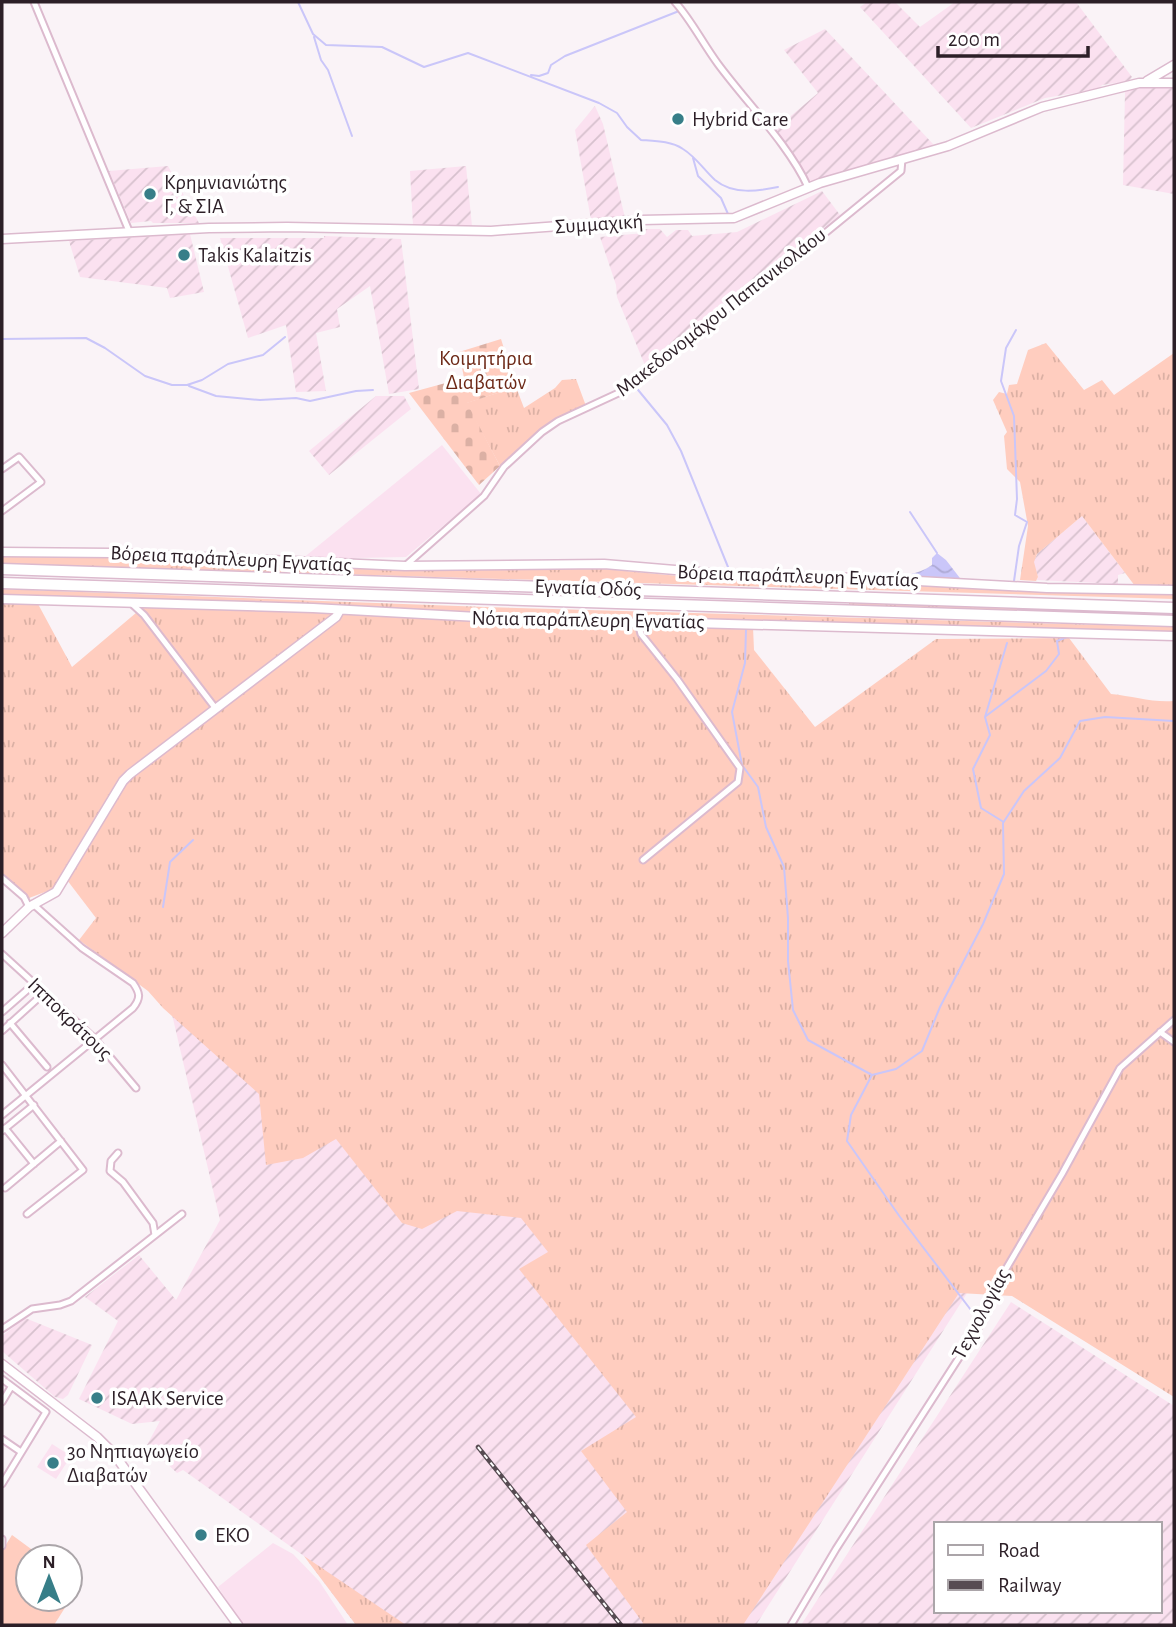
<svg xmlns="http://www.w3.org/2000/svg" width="1176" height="1627" viewBox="0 0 1176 1627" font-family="'Alegreya Sans',sans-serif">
<defs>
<pattern id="industrial-furrows" width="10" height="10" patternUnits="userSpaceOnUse" patternTransform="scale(1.75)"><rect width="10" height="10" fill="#fbe1f0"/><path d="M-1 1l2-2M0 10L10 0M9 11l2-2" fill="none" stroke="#d7c1ce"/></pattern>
<pattern id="grass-tufts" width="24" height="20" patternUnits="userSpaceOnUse" patternTransform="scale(1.75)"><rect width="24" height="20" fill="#ffcdbf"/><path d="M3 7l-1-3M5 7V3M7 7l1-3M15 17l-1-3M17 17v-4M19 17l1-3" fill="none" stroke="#dbb0a4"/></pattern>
<pattern id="cemetery-stones" width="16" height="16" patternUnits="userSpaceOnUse" patternTransform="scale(1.75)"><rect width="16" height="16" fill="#ffcdbf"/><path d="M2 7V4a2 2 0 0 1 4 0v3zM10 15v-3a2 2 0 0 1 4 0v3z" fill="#dbb0a4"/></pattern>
<pattern id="water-waves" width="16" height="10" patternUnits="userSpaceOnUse" patternTransform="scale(1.75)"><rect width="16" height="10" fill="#cac6f9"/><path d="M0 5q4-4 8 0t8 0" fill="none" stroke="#aeaad5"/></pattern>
</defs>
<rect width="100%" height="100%" fill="#faf3f7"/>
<path fill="#fbe1f0" d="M 442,445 L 481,494 L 406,557 L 302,559 Z
M 52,1444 L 71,1456 L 56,1479 L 37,1467 Z
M 273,1543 L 293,1554 L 319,1581 L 348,1625 L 243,1625 L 218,1587 Z"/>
<path fill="url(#industrial-furrows)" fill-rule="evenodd" d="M 867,2 L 895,2 L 920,27 L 955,2 L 1076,2 L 1132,77 L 1129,81 L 1102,85 L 1099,89 L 1045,98 L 971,128 L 860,7 Z
M 825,29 L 933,144 L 932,146 L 811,182 L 773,131 L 818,93 L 784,50 Z
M 1146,85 L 1174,85 L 1174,194 L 1123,185 L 1125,92 Z
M 595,106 L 603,124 L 625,218 L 605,217 L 591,220 L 575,130 Z
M 168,166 L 199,223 L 153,223 L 151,221 L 131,223 L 109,171 Z
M 466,166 L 472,226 L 413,225 L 410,171 Z
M 822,191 L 840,215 L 646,368 L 617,297 L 616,285 L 600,237 L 644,233 L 641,229 L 660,229 L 667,237 L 676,230 L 688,230 L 692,236 L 737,232 Z
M 190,234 L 204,292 L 170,298 L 167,288 L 80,277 L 69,241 Z
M 324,236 L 401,239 L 419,389 L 389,394 L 370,286 L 337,309 L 340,327 L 316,333 L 326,391 L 296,392 L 286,325 L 248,338 L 220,238 L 324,238 Z
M 376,396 L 404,396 L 411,409 L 329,475 L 309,451 Z
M 1082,516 L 1125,573 L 1118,575 L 1118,584 L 1037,580 L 1038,577 L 1033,562 L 1038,553 Z
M 160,963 L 1102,1081 L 756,1625 L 356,1625 L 304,1556 L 183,1470 L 177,1473 L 147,1445 L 160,1421 L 132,1424 L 79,1399 L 118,1321 L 85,1297 L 139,1255 L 176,1300 L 220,1220 Z
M 1011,1302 L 1174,1406 L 1174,1625 L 801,1625 ZM 936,1524 L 1160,1524 L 1160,1611 L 936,1611 Z
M 25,1318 L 92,1345 L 68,1395 L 63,1399 L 55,1397 L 2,1351 L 2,1336 Z"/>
<path fill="url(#grass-tufts)" d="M 1046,343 L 1084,390 L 1102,380 L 1114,395 L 1174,353 L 1174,586 L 1135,586 L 1082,516 L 1037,554 L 1034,562 L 1038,577 L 1036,581 L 1020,580 L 1028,526 L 1020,482 L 1007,469 L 1004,436 L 1007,432 L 993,400 L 999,392 L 1007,394 L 1009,385 L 1017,384 L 1028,350 Z
M 576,379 L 586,406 L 555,421 L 500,466 L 466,403 L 516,387 L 524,408 L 555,388 L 562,380 Z
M 2,555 L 99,556 L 258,564 L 410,569 L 595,568 L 720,580 L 888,582 L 1174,595 L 1174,599 L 2,564 Z
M 2,589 L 485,607 L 1174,627 L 1174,634 L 597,620 L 2,596 Z
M 2,603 L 38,604 L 72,667 L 143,607 L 294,611 L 559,625 L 753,627 L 754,650 L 815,727 L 936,639 L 1069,638 L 1111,694 C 1133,696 1153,703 1174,701 L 1174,1397 L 1012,1296 L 959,1293 L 743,1625 L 642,1625 L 643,1623 L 586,1545 L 627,1512 L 581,1451 L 636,1417 L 519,1269 L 548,1252 L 521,1218 L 457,1211 L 422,1229 L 402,1223 L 336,1139 L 303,1158 L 266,1165 L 259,1094 L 163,1008 L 148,991 L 79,940 L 96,918 L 67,880 L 61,877 L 53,889 L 29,898 L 2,876 Z
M 849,603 L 1174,613 L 1174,616 L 849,606 Z
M 304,1556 L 406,1625 L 356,1625 Z"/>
<path fill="url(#cemetery-stones)" d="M 501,339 L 516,387 L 467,403 L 500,466 L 479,485 L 409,393 L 464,378 L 459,352 Z"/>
<path fill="#ffcdbf" d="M 12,1535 L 42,1557 L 28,1557 L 28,1599 L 70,1599 L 70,1578 L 80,1584 L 54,1625 L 2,1625 L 2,1551 Z"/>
<path fill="url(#water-waves)" d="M 937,553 L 946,560 L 963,582 L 909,577 L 908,575 C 916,573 925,570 932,565 L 932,558 Z"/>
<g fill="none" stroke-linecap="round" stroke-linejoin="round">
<path stroke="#cac6f9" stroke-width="2" d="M 298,2 L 313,34 L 326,45 L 382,47 L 424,67 L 468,53 L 599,103 L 617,113 L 627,127 L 641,140 C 655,141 671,141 683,149 C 696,157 704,170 715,180 C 733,195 758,191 778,187
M 314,37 L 321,60 L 328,70 L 352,136
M 531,75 L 539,76 L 548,73 L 551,65 L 565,56 L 679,11
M 693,158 L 698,176 L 721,198 L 728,214
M 2,339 L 86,338 L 105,348 L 145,376 L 172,385 L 187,385 L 202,380 L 228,364 L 263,355 L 285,337
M 634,385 L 667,425 L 681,451 L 728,567
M 189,386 L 216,396 L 260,400 L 296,398 L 310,401 L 356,391 L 373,390
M 910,512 L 937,553
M 1014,581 L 1019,546 L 1027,522 L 1015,515 L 1017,499 L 1014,416 L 1001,381 L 1006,348 L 1016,330
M 746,629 L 745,663 L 732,712 L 742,765 L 758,787 L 766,827 L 784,867 L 788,918 L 788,961 L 793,1010 L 808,1040 L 872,1075
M 986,716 L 1046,671 L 1059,654 L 1057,641 L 1067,637
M 1002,821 L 981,808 L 973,769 L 990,735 L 985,717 L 1007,643
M 163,907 L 170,862 L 193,840
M 977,1318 L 900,1217 L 847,1141 L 851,1115 L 872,1075 L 896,1069 L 922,1051 L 940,1007 L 983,924 L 1004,874 L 1003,823 L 1024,791 L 1060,758 L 1080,721 L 1105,717 L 1174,721"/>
<g stroke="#dcbace" stroke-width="9">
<path id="street" d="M 34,2 L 129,231
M 675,2 C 692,21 703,44 718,64 C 746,102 789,145 808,187
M 2,469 L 19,457 L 41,482 L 2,511
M 405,566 L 484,496 L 504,467 L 542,432 L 558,421 L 625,390 L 655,363 L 786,265 L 901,171 L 902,159
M 132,604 L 144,615 L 216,709
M 638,623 L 641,634 L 677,679 L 740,768 L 738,782 L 643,860
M 2,878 L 24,897 L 29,907
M 2,954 L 94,1038 L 136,1088
M 2,1012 L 34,984
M 10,1023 L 47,1067
M 2,1031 L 44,993
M 1160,1032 L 1174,1042
M 2,1065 L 83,1170 L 27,1214
M 2,1115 L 133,1008 C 141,998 140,993 133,983 L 82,948 L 33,904
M 5,1128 L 34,1164
M 2,1131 L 34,1105
M 118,1153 L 111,1161 L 110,1171 L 123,1182 L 153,1223 L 155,1235
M 5,1188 L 61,1141
M 2,1329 L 32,1309 L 60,1305 L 71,1301 L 182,1214
M 2,1379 L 46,1412 L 2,1484
M 2,1402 L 11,1387
M 2,1439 L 21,1452
M 2,1539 L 2,1546
M 791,1625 L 836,1549 L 980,1325 L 990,1296 L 1062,1174 L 1120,1068 L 1174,1020"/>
</g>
<g stroke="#dcbace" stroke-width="11">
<path id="secondary" d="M 1147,81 L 1174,65
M 2,239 L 209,228 L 287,227 L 491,231 L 641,220 L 734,218 L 820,183 L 948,146 L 1042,107 L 1139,83 L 1174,83
M 2,552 L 112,553 L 405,566 L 604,564 L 734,575 L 864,578 L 1047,588 L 1174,590
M 2,599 L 313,608 L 586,623 L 693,623 L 1174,636
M 2,933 L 29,907 L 56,892 L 123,781 L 130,774 L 336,617 L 340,610
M 2,1364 L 97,1437 L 114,1454 L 238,1625"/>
</g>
<g stroke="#dcbace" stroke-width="13">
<path id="highway" d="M 2,569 L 1174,608
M 2,583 L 1174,621"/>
</g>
<use href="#street" stroke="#fff" stroke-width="5"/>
<use href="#secondary" stroke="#fff" stroke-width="8"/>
<use href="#highway" stroke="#fff" stroke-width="10"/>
<g stroke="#574b52" stroke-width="4.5">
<path id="rail" d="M 478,1447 L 621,1625"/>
</g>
<use href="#rail" stroke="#fff" stroke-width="2" stroke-dasharray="5" stroke-linecap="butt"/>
</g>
<g fill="#377e88" stroke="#fff" stroke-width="2.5">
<circle cx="678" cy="119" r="7"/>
<circle cx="150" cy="194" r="7"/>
<circle cx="184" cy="255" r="7"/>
<circle cx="97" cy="1398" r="7"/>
<circle cx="53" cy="1463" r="7"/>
<circle cx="201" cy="1535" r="7"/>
</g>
<g text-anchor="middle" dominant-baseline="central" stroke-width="7" stroke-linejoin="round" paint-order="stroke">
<g font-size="21" fill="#2c1f27" stroke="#fff" text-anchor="start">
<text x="692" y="119">Hybrid Care</text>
<text x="164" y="182">Κρημνιανιώτης<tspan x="164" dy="24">Γ, &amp; ΣΙΑ</tspan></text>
<text x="198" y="255">Takis Kalaitzis</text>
<text x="111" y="1398">ISAAK Service</text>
<text x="67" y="1451">3ο Νηπιαγωγείο<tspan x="67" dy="24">Διαβατών</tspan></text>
<text x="215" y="1535">EKO</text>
</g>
<g font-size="21" fill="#2c1f27" stroke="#fff">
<text transform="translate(599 224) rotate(-4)">Συμμαχική</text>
<text transform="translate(721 312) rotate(-38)">Μακεδονομάχου Παπανικολάου</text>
<text transform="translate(231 559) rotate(3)">Βόρεια παράπλευρη Εγνατίας</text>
<text transform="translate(798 576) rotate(2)">Βόρεια παράπλευρη Εγνατίας</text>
<text transform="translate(588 588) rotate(2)">Εγνατία Οδός</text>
<text transform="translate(588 620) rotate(1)">Νότια παράπλευρη Εγνατίας</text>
<text transform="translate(70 1019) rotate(44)">Ιπποκράτους</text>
<text transform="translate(981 1314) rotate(-62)">Τεχνολογίας</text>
</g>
<g font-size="21" fill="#6d2917" stroke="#fff">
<text x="486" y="358">Κοιμητήρια<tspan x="486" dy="24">Διαβατών</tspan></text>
</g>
</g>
<rect width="1176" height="1627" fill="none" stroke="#2c1f27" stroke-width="7"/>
<rect x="934" y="1522" width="228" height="91" fill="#ffffff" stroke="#aba5a9" stroke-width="2"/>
<rect x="948" y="1545" width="35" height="10" fill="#ffffff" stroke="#aba5a9" stroke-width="2"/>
<text x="998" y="1557" font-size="21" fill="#2c1f27">Road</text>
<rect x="948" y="1580" width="35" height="10" fill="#574b52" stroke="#aba5a9" stroke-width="2"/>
<text x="998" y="1592" font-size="21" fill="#2c1f27">Railway</text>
<g transform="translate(49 1578)"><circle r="33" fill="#ffffff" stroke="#aba5a9" stroke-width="2"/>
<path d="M0-5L12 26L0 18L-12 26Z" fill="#377e88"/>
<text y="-10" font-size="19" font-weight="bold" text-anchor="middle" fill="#2c1f27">N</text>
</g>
<path d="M938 46v10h150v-10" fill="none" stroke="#2c1f27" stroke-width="3.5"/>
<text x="948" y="46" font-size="21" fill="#2c1f27" stroke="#ffffff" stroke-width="5" paint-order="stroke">200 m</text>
</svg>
